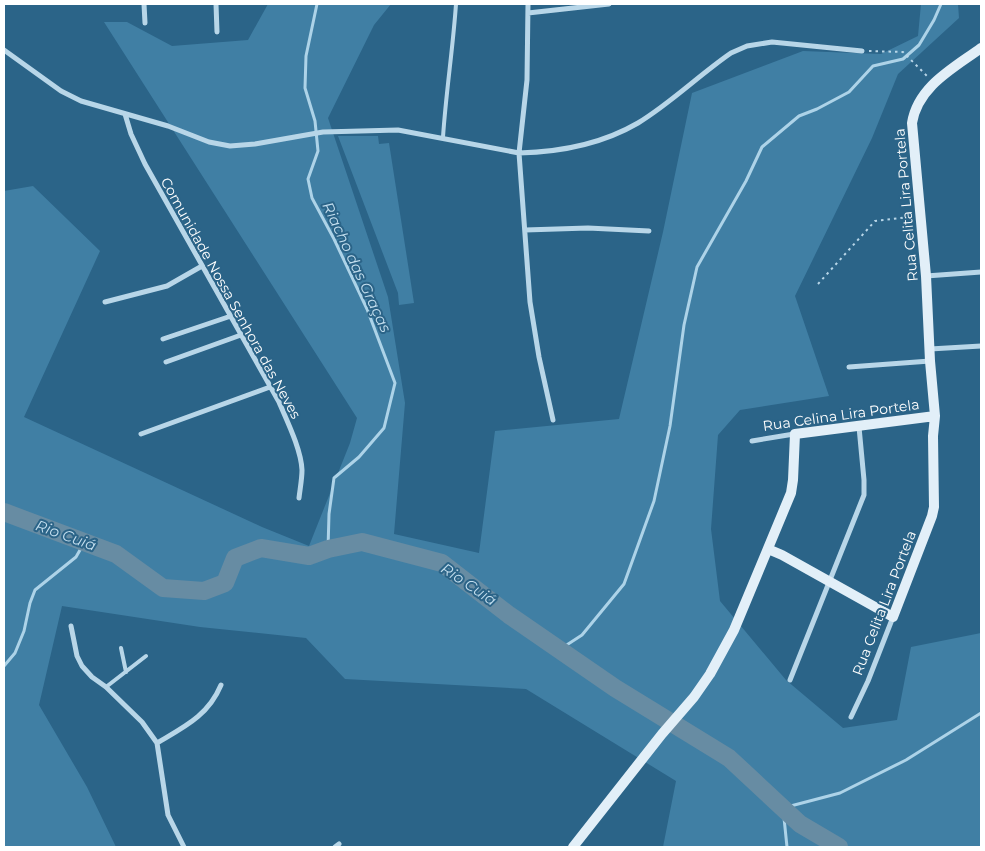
<svg xmlns="http://www.w3.org/2000/svg" width="985" height="851" viewBox="0 0 985 851" font-family="Montserrat,sans-serif">
<rect width="100%" height="100%" fill="#2b6488"/>
<path fill="#407fa4" d="M 268,4 L 391,4 L 374,25 L 328,118 L 388,297 L 405,403 L 394,534 L 479,553 L 495,431 L 619,419 L 663,232 L 692,93 L 803,51 L 881,54 L 918,36 L 921,4 L 958,4 L 959,18 L 898,74 L 872,138 L 795,296 L 829,396 L 740,410 L 718,435 L 711,529 L 720,601 L 786,680 L 843,728 L 897,720 L 911,647 L 981,633 L 981,847 L 663,847 L 676,781 L 526,689 L 345,679 L 306,638 L 200,627 L 62,606 L 39,705 L 87,787 L 116,847 L 4,847 L 4,191 L 33,186 L 100,251 L 24,417 L 262,527 L 309,546 L 350,443 L 357,418 L 104,22 L 127,22 L 172,46 L 248,40 Z
M 338,136 L 378,136 L 379,144 L 389,143 L 414,303 L 399,305 L 398,293 Z"/>
<g fill="none" stroke-linecap="round" stroke-linejoin="round">
<path stroke="#add3e8" stroke-width="3" d="M 317,4 L 306,56 L 305,88 L 315,121 L 318,151 L 308,179 L 312,198 L 334,239 L 367,309 L 395,383 L 384,428 L 359,457 L 334,478 L 329,514 L 328,549
M 559,650 L 582,635 L 624,584 L 654,501 L 670,426 L 684,325 L 697,267 L 746,181 L 762,147 L 799,116 L 817,109 L 849,92 L 873,66 L 903,59 L 919,45 L 934,20 L 941,4
M 4,666 L 15,653 L 24,631 L 30,603 L 35,590 L 76,557 L 80,550 L 81,541
M 787,847 L 783,808 L 840,793 L 906,760 L 981,713"/>
<path stroke="#678ca3" stroke-width="18" d="M 4,512 L 116,554 L 163,588 L 204,591 L 225,583 L 235,558 L 261,548 L 309,556 L 328,549 L 362,542 L 442,563 L 509,615 L 615,688 L 729,758 L 800,824 L 839,847"/>
<path stroke="#b8d6e8" stroke-width="2" stroke-dasharray="2.5 4" stroke-linecap="butt" d="M 869,51 L 903,52 L 927,76
M 818,284 L 875,221 L 910,217"/>
<path stroke="#b8d6e8" stroke-width="4" d="M 443,137 C 446,92 453,48 456,4
M 121,648 L 126,672
M 106,687 L 146,656"/>
<path stroke="#b8d6e8" stroke-width="5" d="M 144,4 L 145,23
M 216,4 L 217,32
M 528,4 L 527,80 L 519,153 L 530,302 L 539,357 L 553,420
M 528,13 L 609,4
M 4,50 L 61,91 L 81,101 L 168,126 L 209,142 L 230,146 L 255,144 L 323,132 L 398,130 L 519,153 C 560,152 602,144 638,123 C 671,103 699,75 731,53 L 747,46 L 772,42 L 862,51
M 125,114 L 131,134 L 145,164 L 279,402 C 287,421 301,449 302,470 C 302,479 300,489 299,498
M 525,230 L 588,228 L 649,231
M 926,276 L 981,272
M 105,302 L 167,286 L 202,266
M 163,339 L 231,316
M 930,349 L 981,346
M 166,362 L 241,335
M 849,367 L 930,361
M 141,434 L 270,387
M 752,441 L 794,434
M 71,626 L 77,656 L 82,666 L 92,677 L 106,687 L 142,722 L 157,743 L 168,815 L 184,847
M 790,680 L 864,495 L 864,480 L 859,427
M 851,717 L 868,681 L 893,617
M 157,743 C 184,727 208,716 221,685
M 335,847 L 339,844"/>
<path stroke="#e2eff8" stroke-width="10" d="M 768,549 L 782,555 L 893,617 L 932,516 L 934,507 L 933,436 L 935,416 L 930,361 L 926,276 L 912,123 C 918,86 954,68 981,48
M 573,847 L 662,734 L 694,697 L 710,674 L 734,630 L 791,493 L 793,480 L 795,434 L 935,416"/>
</g>
<g text-anchor="middle" dominant-baseline="central" stroke-width="4" stroke-linejoin="round" paint-order="stroke">
<g font-size="14" fill="#fff" stroke="#2b6488">
<text transform="translate(906 205) rotate(-95)">Rua Celita Lira Portela</text>
<text transform="translate(231 298) rotate(61)">Comunidade Nossa Senhora das Neves</text>
<text transform="translate(841 415) rotate(-8)">Rua Celina Lira Portela</text>
<text transform="translate(884 603) rotate(-69)">Rua Celita Lira Portela</text>
</g>
<g font-size="15" font-style="italic" fill="#c4dfef" stroke="#2b6488">
<text transform="translate(357 267) rotate(65)">Riacho das Graças</text>
<text transform="translate(66 535) rotate(20)">Rio Cuiá</text>
<text transform="translate(469 584) rotate(34)">Rio Cuiá</text>
</g>
</g>
<rect width="985" height="851" fill="none" stroke="#ffffff" stroke-width="10"/>
</svg>
